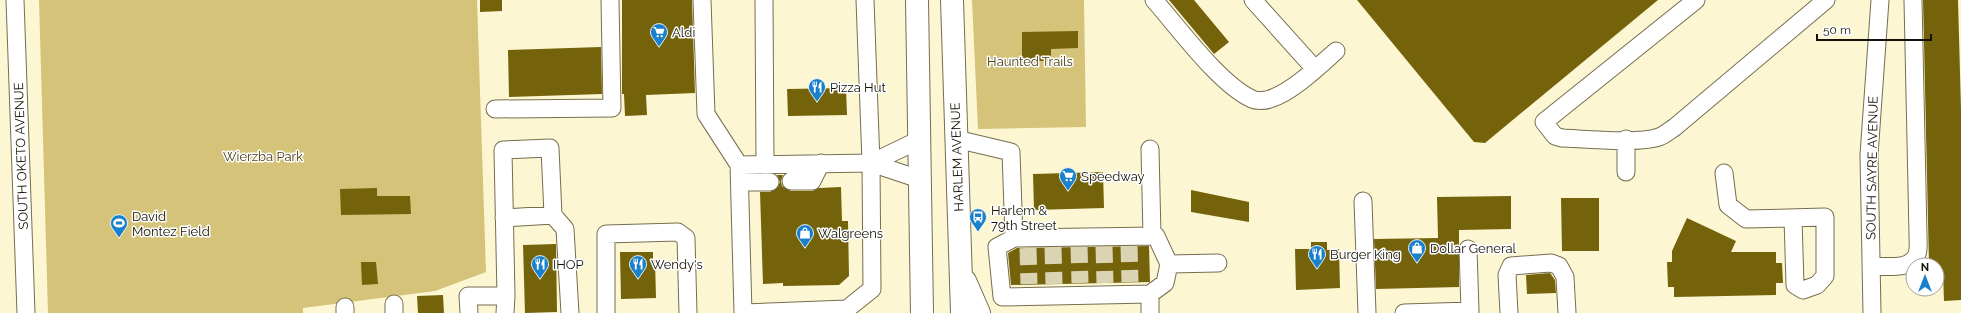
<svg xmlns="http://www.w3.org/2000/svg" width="1961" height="313" viewBox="0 0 1961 313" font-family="Raleway,sans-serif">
<rect width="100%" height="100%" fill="#fdf6d2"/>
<path fill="#d4c378" d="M 39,0 L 477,0 L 486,272 L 435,291 L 303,308 L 303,313 L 48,313 Z
M 972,0 L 1084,0 L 1086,127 L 978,129 Z"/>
<path fill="#74630b" d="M 480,0 L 502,0 L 502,11 L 480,12 Z
M 622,0 L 692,0 L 695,93 L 646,95 L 647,115 L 625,116 L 624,94 L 622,94 Z
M 1169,0 L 1194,0 L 1229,42 L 1214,54 Z
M 1357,0 L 1658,0 L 1485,143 L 1474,142 Z
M 1923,0 L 1958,0 L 1961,109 L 1961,300 L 1944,301 L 1943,272 L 1937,272 L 1937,265 L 1929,265 Z
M 1078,31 L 1078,48 L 1051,49 L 1051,61 L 1022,61 L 1022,32 Z
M 601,47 L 602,94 L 509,97 L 508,50 Z
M 846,88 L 847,115 L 788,116 L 787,89 Z
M 1103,172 L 1104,208 L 1034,210 L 1033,174 Z
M 777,175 L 783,175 L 781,181 L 782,186 L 791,191 L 812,191 L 819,188 L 841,187 L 842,221 L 848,221 L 849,276 L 839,285 L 783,286 L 783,283 L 763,284 L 760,192 L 770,192 L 778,187 L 780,182 Z
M 377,188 L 377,196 L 410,196 L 411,214 L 341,215 L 340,189 Z
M 1191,190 L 1249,202 L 1249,222 L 1191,212 Z
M 1511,196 L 1511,229 L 1459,230 L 1459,287 L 1376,289 L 1374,239 L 1438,238 L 1437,197 Z
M 1561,198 L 1599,198 L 1599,251 L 1562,251 Z
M 1687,218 L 1736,241 L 1731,252 L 1776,252 L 1776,263 L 1782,263 L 1783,283 L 1776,283 L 1776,295 L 1674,297 L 1674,287 L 1668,287 L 1667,262 L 1672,262 L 1672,251 Z
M 1311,242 L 1327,242 L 1327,250 L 1339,249 L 1340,288 L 1296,290 L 1295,249 L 1311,249 Z
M 556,244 L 557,312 L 525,313 L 523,245 Z
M 1149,246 L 1150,282 L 1011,285 L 1008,253 L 1017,248 Z
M 620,252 L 653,252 L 653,260 L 655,260 L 656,298 L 621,299 Z
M 361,262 L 376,262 L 378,284 L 362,285 Z
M 1550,273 L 1555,280 L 1556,293 L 1527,294 L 1526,275 Z
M 443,295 L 444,313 L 418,313 L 417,296 Z"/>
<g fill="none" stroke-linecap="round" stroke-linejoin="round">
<path stroke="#dad4b3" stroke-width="17" stroke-dasharray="17 8" stroke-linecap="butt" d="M 1129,245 L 1130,282
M 1079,246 L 1080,283
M 1104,246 L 1105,283
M 1053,247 L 1054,284
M 1028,248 L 1029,284"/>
<g stroke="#766e4f" stroke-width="19">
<path id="minor" d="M 15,0 L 26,313
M 702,0 L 706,114 L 739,165
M 764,0 L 765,164
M 865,0 L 871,163
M 1154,0 C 1178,27 1220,85 1252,99 C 1256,101 1265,101 1270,99 C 1292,92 1318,67 1336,51
M 1253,0 L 1315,69
M 1696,0 L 1544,122 L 1555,136 L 1562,138 C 1586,139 1638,144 1659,137 C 1665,135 1670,130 1675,127 L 1826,0
M 495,109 L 612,108 L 610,0
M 956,139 L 1011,152 L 1014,238 L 1156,236 L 1169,264 L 1218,263
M 919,140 L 871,163 L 919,179
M 1150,149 L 1152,236
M 1626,172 L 1626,139
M 1724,173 L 1728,205 L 1746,219 L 1825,217 L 1825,276 L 1817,285 L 1803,290 L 1795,285 L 1793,218
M 791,181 L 812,181 L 821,163
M 740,182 L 770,182
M 1363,201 L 1367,313
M 504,218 L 553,215
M 1014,238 L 997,247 L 1002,297 L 1150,294 L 1150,313
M 1871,266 C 1884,266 1912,271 1917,254 C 1919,249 1918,241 1918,235 L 1913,0
M 1150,294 L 1165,283 L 1169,264
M 394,304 L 394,313
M 345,307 L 345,313
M 469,313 L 468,296 L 506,296 L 503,150 L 550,148 L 553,215 L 565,229 L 570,313
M 505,313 L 506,296
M 606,313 L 606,234 L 678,232 L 686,238 L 688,313
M 743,313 L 739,165 L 871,163 L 872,289 L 847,309 L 745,313
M 1404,313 L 1470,311 L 1468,249
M 1509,313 L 1507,275 L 1511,266 L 1551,263 L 1559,266 L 1565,277 L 1567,313
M 1872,313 L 1869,155 L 1880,0"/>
</g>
<g stroke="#766e4f" stroke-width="24">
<path id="major" d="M 917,0 L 922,313
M 952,0 L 962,313
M 965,281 L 979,313"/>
</g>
<use href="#minor" stroke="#fff" stroke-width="17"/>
<use href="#major" stroke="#fff" stroke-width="22"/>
</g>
<defs>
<g id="supermarket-pin" transform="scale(0.9)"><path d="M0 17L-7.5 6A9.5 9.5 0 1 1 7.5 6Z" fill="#1980cb" stroke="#fff"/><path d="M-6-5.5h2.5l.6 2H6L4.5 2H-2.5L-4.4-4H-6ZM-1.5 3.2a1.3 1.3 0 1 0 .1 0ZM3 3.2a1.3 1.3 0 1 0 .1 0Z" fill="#fff"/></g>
<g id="restaurant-pin" transform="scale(0.9)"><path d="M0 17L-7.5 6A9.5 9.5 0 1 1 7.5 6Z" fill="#1980cb" stroke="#fff"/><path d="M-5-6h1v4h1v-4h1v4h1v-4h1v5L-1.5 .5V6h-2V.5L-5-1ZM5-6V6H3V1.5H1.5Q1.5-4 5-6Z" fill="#fff"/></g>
<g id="bus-pin" transform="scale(0.9)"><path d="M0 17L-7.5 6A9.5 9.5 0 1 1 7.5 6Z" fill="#1980cb" stroke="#fff"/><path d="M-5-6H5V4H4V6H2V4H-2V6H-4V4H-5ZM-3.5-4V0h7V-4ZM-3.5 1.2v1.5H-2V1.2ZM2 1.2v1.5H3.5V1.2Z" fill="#fff"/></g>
<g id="stadium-pin" transform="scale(0.9)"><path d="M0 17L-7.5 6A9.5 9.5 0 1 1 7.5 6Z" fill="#1980cb" stroke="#fff"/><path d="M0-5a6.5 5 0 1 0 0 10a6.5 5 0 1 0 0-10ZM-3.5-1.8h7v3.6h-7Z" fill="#fff"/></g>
<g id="shop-pin" transform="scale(0.9)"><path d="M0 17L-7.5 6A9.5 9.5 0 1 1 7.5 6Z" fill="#1980cb" stroke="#fff"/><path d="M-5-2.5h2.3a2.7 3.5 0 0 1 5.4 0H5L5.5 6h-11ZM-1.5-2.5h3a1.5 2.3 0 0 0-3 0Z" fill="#fff"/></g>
</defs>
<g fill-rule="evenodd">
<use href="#supermarket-pin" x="659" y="32"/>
<use href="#restaurant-pin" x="817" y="87"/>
<use href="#supermarket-pin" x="1068" y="176"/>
<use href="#bus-pin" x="978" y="217"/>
<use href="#stadium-pin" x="119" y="223"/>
<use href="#shop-pin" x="805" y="233"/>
<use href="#shop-pin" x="1417" y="248"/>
<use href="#restaurant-pin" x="1317" y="254"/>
<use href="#restaurant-pin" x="540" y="264"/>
<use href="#restaurant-pin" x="638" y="264"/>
</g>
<g text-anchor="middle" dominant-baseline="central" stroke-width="3" stroke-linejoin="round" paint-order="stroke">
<g font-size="13" fill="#141206" stroke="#fff" text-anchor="start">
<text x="672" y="32">Aldi</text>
<text x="830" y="87">Pizza Hut</text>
<text x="1081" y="176">Speedway</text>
<text x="991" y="210">Harlem &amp;<tspan x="991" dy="15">79th Street</tspan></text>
<text x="132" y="216">David<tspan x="132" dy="15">Montez Field</tspan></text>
<text x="818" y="233">Walgreens</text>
<text x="1430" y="248">Dollar General</text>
<text x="1330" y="254">Burger King</text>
<text x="553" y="264">IHOP</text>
<text x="651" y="264">Wendy's</text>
</g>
<g font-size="13" fill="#494015" stroke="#fff">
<text x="1030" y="61">Haunted Trails</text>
<text x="263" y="156">Wierzba Park</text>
</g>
<g font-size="13" fill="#141206" stroke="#fff">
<text transform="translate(21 156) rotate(-92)">SOUTH OKETO AVENUE</text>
<text transform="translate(957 157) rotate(-92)">HARLEM AVENUE</text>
<text transform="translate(1872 168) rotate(-89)">SOUTH SAYRE AVENUE</text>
</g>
</g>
<g transform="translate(1925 277)"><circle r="19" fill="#ffffff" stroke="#a1a09b"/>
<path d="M0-3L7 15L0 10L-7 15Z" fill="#1980cb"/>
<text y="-6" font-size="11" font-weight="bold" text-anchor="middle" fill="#141206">N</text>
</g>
<path d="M1817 34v6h114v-6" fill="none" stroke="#141206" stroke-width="2"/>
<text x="1823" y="34" font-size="12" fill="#141206" stroke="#ffffff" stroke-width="3" paint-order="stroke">50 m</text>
</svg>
